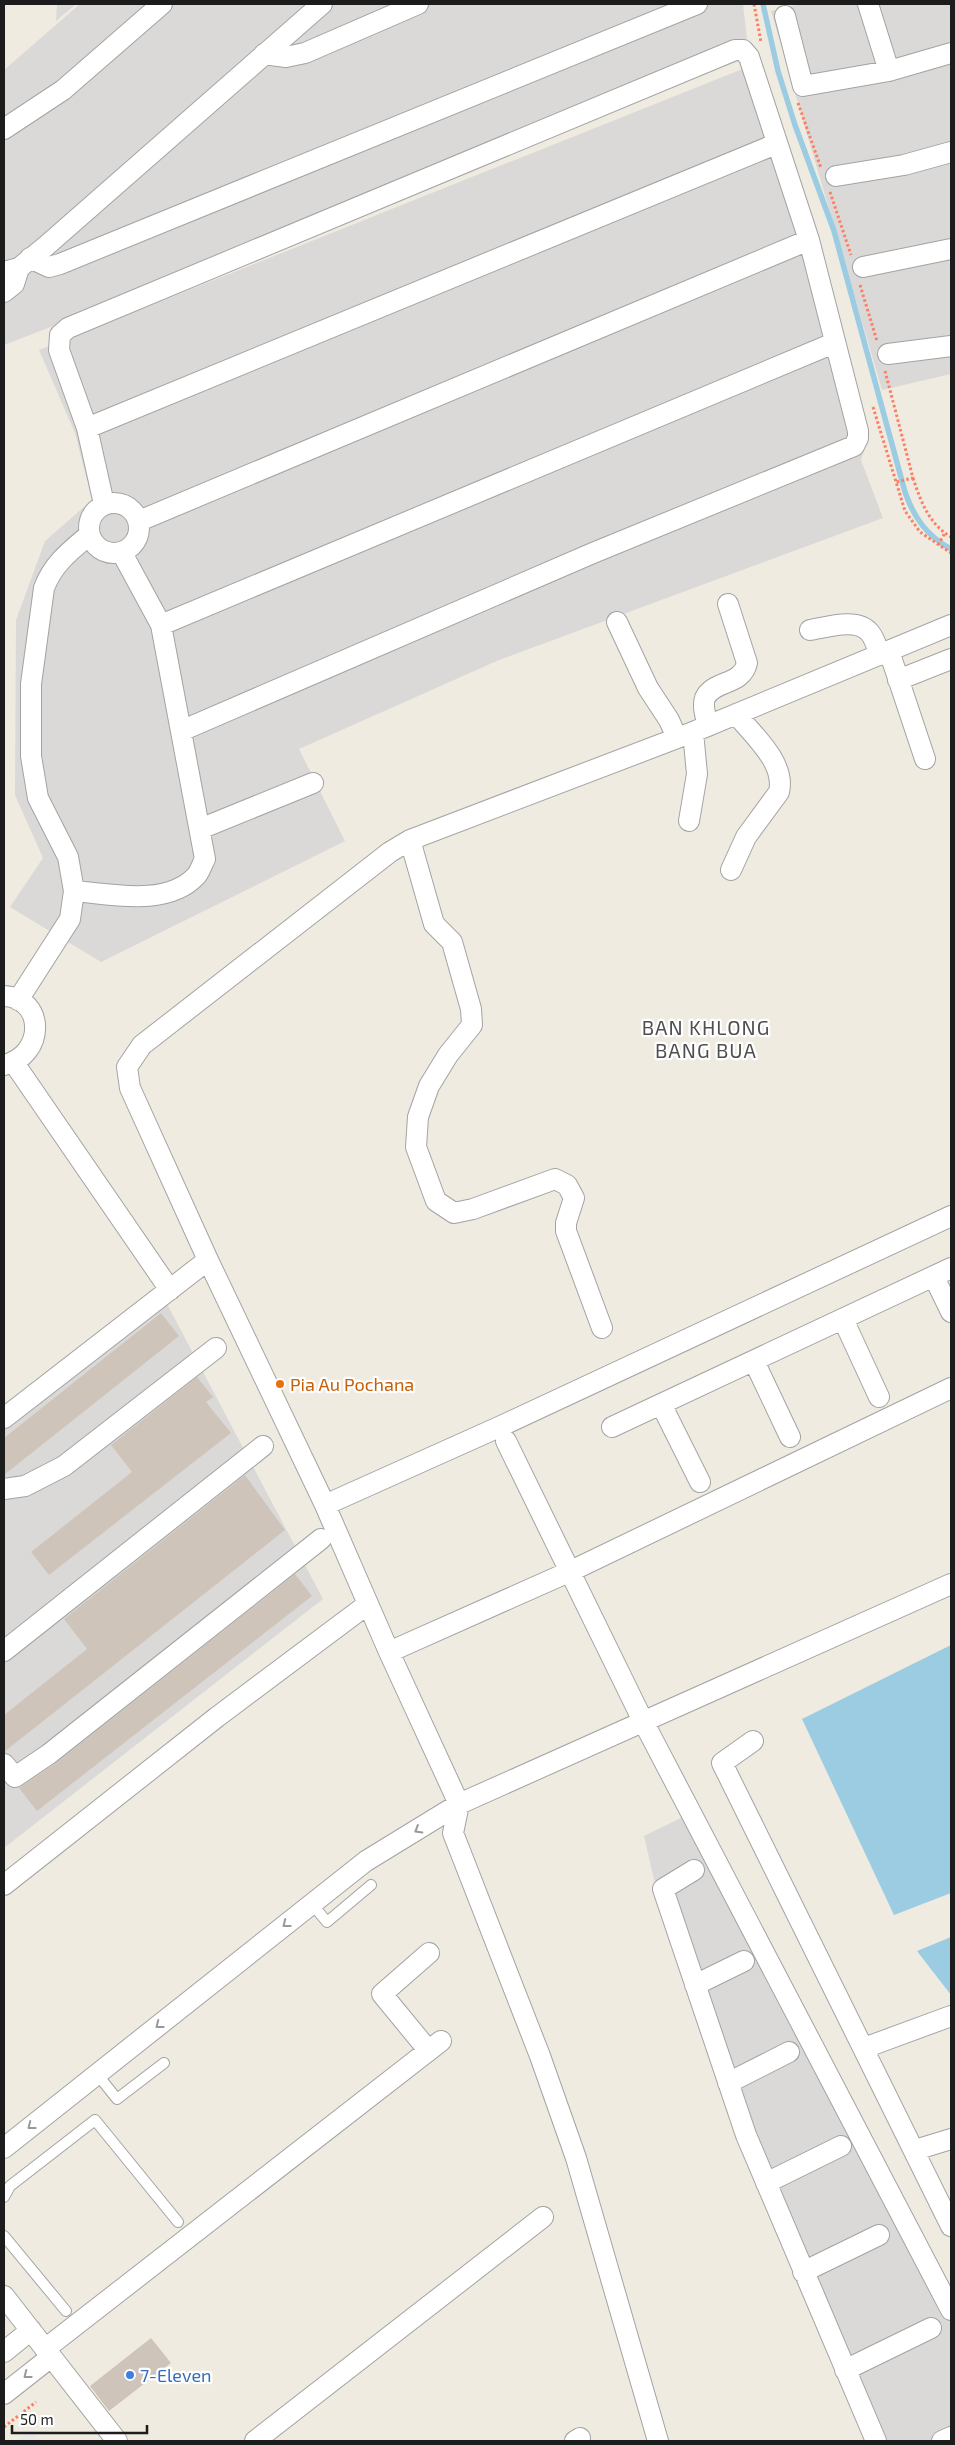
<svg xmlns="http://www.w3.org/2000/svg" width="955" height="2445" viewBox="0 0 955 2445" font-family="'Exo 2',sans-serif">
<rect width="100%" height="100%" fill="#efebe0"/>
<path fill="#dad9d8" d="M 57,4 L 76,4 L 56,21 Z
M 80,4 L 743,4 L 749,57 L 4,345 L 4,70 Z
M 800,4 L 951,4 L 951,374 L 882,390 L 771,11 Z
M 760,62 L 869,435 L 861,460 L 883,518 L 499,660 L 299,749 L 345,841 L 101,962 L 10,907 L 43,858 L 15,795 L 16,620 L 45,541 L 92,500 L 75,433 L 39,350 Z
M 166,1302 L 323,1599 L 4,1848 L 4,1427 Z
M 687,1815 L 951,2323 L 951,2441 L 867,2441 L 753,2172 L 703,2040 L 653,1875 L 644,1836 Z"/>
<path fill="#e8e8e8" d="M 31,2430 L 40,2441 L 16,2441 Z"/>
<path fill="#9bcce1" d="M 951,1645 L 951,1893 L 894,1915 L 802,1719 Z
M 951,1937 L 951,1995 L 917,1951 Z"/>
<g fill="none" stroke-linecap="round" stroke-linejoin="round">
<path stroke="#9bcce1" stroke-width="5.5" d="M 763,4 L 778,71 L 795,125 L 834,231 L 905,492 C 914,518 927,536 951,549"/>
</g>
<path fill="#cfc4b9" d="M 161,1313 L 179,1336 L 4,1475 L 4,1438 Z
M 197,1377 L 213,1397 L 206,1402 L 231,1433 L 49,1575 L 31,1552 L 132,1472 L 111,1445 Z
M 245,1475 L 285,1530 L 4,1752 L 4,1715 L 87,1649 L 64,1619 Z
M 295,1574 L 312,1596 L 37,1811 L 19,1788 L 56,1763 Z
M 151,2338 L 171,2363 L 109,2411 L 90,2386 Z"/>
<g fill="none" stroke-linecap="round" stroke-linejoin="round">
<g stroke="#a3a3a3" stroke-width="12">
<path id="lane" d="M 312,1904 L 327,1922 L 371,1885
M 97,2074 L 117,2099 L 164,2063
M 4,2197 L 10,2186 L 95,2120 L 178,2222
M 4,2236 L 66,2311"/>
</g>
<g stroke="#a3a3a3" stroke-width="22">
<path id="street" d="M 868,4 L 889,71
M 785,16 L 803,86 L 889,71 L 951,53
M 264,54 L 286,57 L 305,53 L 418,4
M 4,129 L 63,90 L 162,4
M 836,176 L 904,165 L 951,152
M 30,258 L 49,267 L 60,264 L 697,4
M 863,267 L 951,249
M 4,272 L 19,268 L 46,246 L 322,4
M 4,292 L 14,284 L 19,268
M 888,354 L 951,346
M 87,428 L 776,144
M89 528a25 25 0 1 1 50 0a25 25 0 1 1-50 0Z
M 104,504 L 87,428 L 59,350 L 60,335 L 68,328 L 735,50 L 743,50 L 749,57 L 809,240 L 858,431 L 858,438 L 854,446 L 593,553 L 181,731
M 139,521 L 809,240
M 617,622 L 648,688 L 669,720 L 677,738
M 161,625 L 834,343
M 810,630 C 827,627 858,617 870,633 C 875,639 877,648 880,655
M 889,651 L 925,759
M 898,680 L 951,659
M 708,726 C 706,718 702,706 705,698 C 713,680 742,686 747,663 L 728,604
M 689,821 L 697,774 L 693,732
M 200,829 L 313,783
M 410,840 L 434,924 L 452,942 L 471,1009 L 472,1025 L 448,1055 L 429,1086 L 418,1117 L 416,1147 L 436,1201 L 454,1213 L 473,1209 L 555,1179 L 567,1185 L 574,1198 L 566,1223 L 566,1231 L 602,1328
M 731,870 L 746,837 L 779,792 C 786,763 753,735 736,714
M 74,891 C 111,894 167,907 196,876 C 200,872 202,864 205,859 L 161,625 L 122,553
M 4,996 C 45,998 46,1055 4,1065
M 18,1000 L 70,919 L 74,891 L 68,857 L 38,798 L 31,756 L 31,684 L 44,588 C 53,564 70,551 89,535
M 14,1063 L 170,1290
M 934,1277 L 951,1312
M 843,1319 L 879,1397
M 754,1361 L 790,1437
M 661,1404 L 700,1482
M 4,1418 L 208,1260
M 612,1427 L 951,1268
M 506,1441 L 643,1721 L 951,2310
M 4,1489 L 25,1486 L 64,1466 L 216,1348
M 325,1505 L 499,1427 L 951,1216
M 4,1651 L 263,1446
M 389,1652 L 571,1571 L 951,1388
M 753,1741 L 722,1763 L 951,2226
M 4,1764 L 15,1777 L 49,1754 L 321,1539
M 694,1870 L 663,1889 L 746,2135 L 876,2441
M 4,1885 L 217,1717 L 368,1604
M 695,1985 L 744,1961
M 864,2048 L 951,2016
M 428,2050 L 382,1994 L 429,1953
M 728,2083 L 789,2052
M 4,2148 L 366,1861 L 459,1804 L 951,1584
M 915,2150 L 951,2139
M 766,2183 L 841,2146
M 803,2272 L 879,2235
M 4,2296 L 117,2441
M 45,2349 L 441,2041
M 4,2352 L 31,2330
M 845,2370 L 931,2328
M 4,2394 L 51,2357
M 255,2441 L 543,2217
M 575,2441 L 580,2438
M 658,2441 L 576,2158 L 540,2056 L 453,1833 L 459,1804 L 389,1652 L 325,1505 L 208,1260 L 130,1088 L 127,1067 L 142,1045 L 390,852 L 410,840 L 693,732 L 951,625
M 942,2441 L 951,2437"/>
</g>
<path stroke="#ff7d60" stroke-width="3" stroke-dasharray="2.5 2.5" stroke-linecap="butt" d="M 754,4 L 761,42
M 798,103 L 821,168
M 830,192 L 851,255
M 860,285 L 877,341
M 885,371 L 913,478 L 896,482
M 873,407 L 905,511 L 920,532 L 951,553
M 913,478 C 921,502 929,524 951,537
M 938,545 L 945,533
M 4,2427 L 36,2402"/>
<use href="#lane" stroke="#fff" stroke-width="10"/>
<use href="#street" stroke="#fff" stroke-width="20"/>
</g>
<defs><path id="oneway-chevron" d="M-2-3.5L2.5 0L-2 3.5" fill="none" stroke-width="1.6" stroke-linecap="round" stroke-linejoin="round" transform="scale(1.25)"/></defs>
<g stroke="#999">
<use href="#oneway-chevron" transform="translate(418 1830) rotate(149)"/>
<use href="#oneway-chevron" transform="translate(286 1924) rotate(142)"/>
<use href="#oneway-chevron" transform="translate(159 2025) rotate(142)"/>
<use href="#oneway-chevron" transform="translate(31 2126) rotate(142)"/>
<use href="#oneway-chevron" transform="translate(27 2375) rotate(142)"/>
</g>
<circle fill="#e8710a" stroke="#fff" stroke-width="2" cx="280" cy="1384" r="5"/>
<circle fill="#3f7fe0" stroke="#fff" stroke-width="2" cx="130" cy="2375" r="5"/>
<g text-anchor="middle" dominant-baseline="central" stroke-width="4.5" stroke-linejoin="round" paint-order="stroke">
<g font-size="18" fill="#c56008" stroke="#fff" text-anchor="start">
<text x="290" y="1384">Pia Au Pochana</text>
</g>
<g font-size="18" fill="#366cbe" stroke="#fff" text-anchor="start">
<text x="140" y="2375">7-Eleven</text>
</g>
<g font-size="20" letter-spacing="1" fill="#4f4f4f" stroke="#fff">
<text x="706" y="1027">BAN KHLONG<tspan x="706" dy="23">BANG BUA</tspan></text>
</g>
</g>
<rect width="955" height="2445" fill="none" stroke="#1c1c1c" stroke-width="10"/>
<path d="M12 2425v8h135v-8" fill="none" stroke="#1c1c1c" stroke-width="2.5"/>
<text x="20" y="2425" font-size="15" fill="#1c1c1c" stroke="#ffffff" stroke-width="4" paint-order="stroke">50 m</text>
</svg>
